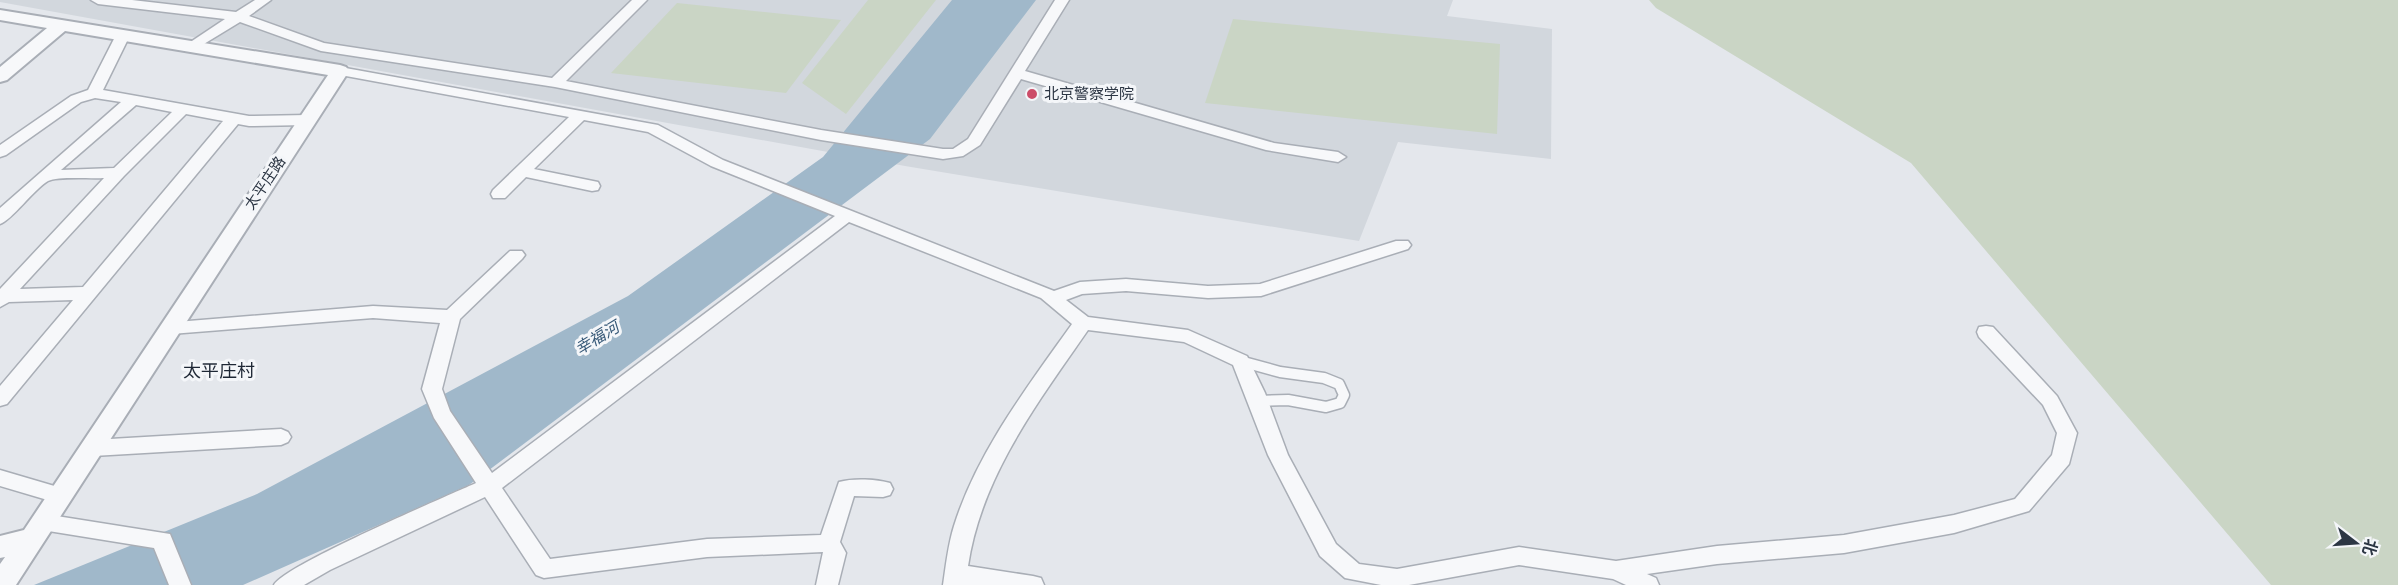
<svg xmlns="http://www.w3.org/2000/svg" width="2398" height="585" viewBox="0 0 2398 585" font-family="'Fira Sans','Noto Sans SC',sans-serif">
<rect width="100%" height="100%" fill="#e4e7ec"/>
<path fill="#d2d7dd" d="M 0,0 L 1453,0 L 1447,16 L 1552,29 L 1551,159 L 1398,142 L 1359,241 L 905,166 L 0,2 Z"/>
<path fill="#cad5c5" d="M 868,0 L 936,0 L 846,114 L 802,83 Z
M 1649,0 L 2398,0 L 2398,585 L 2271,585 L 1911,163 L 1656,8 Z
M 677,3 L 841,20 L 786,93 L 611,73 Z
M 1233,19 L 1500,44 L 1497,134 L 1205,103 Z"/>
<path fill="#a0b8ca" d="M 952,0 L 1036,0 L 930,139 L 469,485 L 243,585 L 34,585 L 257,494 L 628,296 L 823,157 Z"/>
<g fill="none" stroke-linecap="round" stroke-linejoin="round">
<g stroke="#a9aeb6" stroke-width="13">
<path id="service" d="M 1240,361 L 1280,372 L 1324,378 L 1339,384 L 1344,395 L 1340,403 L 1326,407 L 1288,400 L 1258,401"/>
</g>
<g stroke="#a9aeb6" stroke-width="3">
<path id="minor" d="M 91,0 L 132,0 L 236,12 L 255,0 L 271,0 L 249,16 L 324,43 L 552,78 L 632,0 L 647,0 L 566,81 L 821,130 L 943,149 L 953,149 L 968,139 L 1055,0 L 1069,0 L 1025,71 L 1274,143 L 1338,152 L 1346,157 L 1338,162 L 1266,150 L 1021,79 L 980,145 L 963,156 L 943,159 L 821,140 L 555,87 L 321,51 L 240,22 L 194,50 L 189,49 L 187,46 L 189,43 L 225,19 L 98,4 Z
M 123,31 L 130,35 L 103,90 L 249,116 L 307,115 L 315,120 L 307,125 L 249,126 L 238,124 L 7,404 L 0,406 L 0,386 L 73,300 L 9,302 L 0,307 L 0,289 L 104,178 C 91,179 58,176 48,181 C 34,189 11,221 0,224 L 0,208 L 121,102 L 95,98 L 81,102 L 6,155 L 0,157 L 0,145 L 71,96 L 88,90 L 116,35 ZM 136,105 L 172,112 L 114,168 L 61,170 ZM 186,114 L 223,121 L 83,287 L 20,289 L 124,176 Z
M 340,67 L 658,125 L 723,160 L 1054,291 L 1080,282 L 1126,279 L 1208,286 L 1260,284 L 1396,241 L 1408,241 L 1411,245 L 1408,249 L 1261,296 L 1208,298 L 1126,291 L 1082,294 L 1066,300 L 1088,317 L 1188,330 L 1247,356 L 1265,393 L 1288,455 L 1336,544 L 1359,564 L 1397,569 L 1519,547 L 1616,561 L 1717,546 L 1844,535 L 1954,515 L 2015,499 L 2052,455 L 2057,433 L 2043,405 L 1979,337 L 1977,332 L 1979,327 L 1986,326 L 1993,327 L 2057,396 L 2077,433 L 2069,464 L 2029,511 L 1954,533 L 1844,553 L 1717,564 L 1647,574 L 1656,578 L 1659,585 L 1626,585 L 1613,579 L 1519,565 L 1409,585 L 1381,585 L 1345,578 L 1320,556 L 1268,455 L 1233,365 L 1184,342 L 1088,330 C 1038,402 981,477 968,566 L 1033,576 L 1041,578 L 1044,585 L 943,585 C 946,565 948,545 954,526 C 977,452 1028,386 1072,324 L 1041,298 L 849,222 L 502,488 L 550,559 L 707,539 L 821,535 L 839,482 C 853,478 876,479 890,483 L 893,489 L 890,495 L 883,497 L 854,496 L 840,542 L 846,553 L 838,585 L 816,585 L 823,552 L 707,557 L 544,578 L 536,575 L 485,497 L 330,570 L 304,585 L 274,585 C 283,566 445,497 476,483 L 434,418 L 422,389 L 440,323 L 373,318 L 171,334 L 164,333 L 162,328 L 164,323 L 373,306 L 447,310 L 510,251 L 522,251 L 525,255 L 522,259 L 460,319 L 442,389 L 450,411 L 492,473 L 835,216 L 711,166 L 648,132 L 584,120 L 534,169 L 598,182 L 600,186 L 598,190 L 592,191 L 526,177 L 505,198 L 493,198 L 491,194 L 493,190 L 569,117 L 335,74 L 333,71 Z
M 281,429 L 288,432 L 291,437 L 288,442 L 281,445 L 93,456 L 86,453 L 83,448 L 86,443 L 93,440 Z
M 0,470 L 68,490 L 72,496 L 68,502 L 61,504 L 0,486 Z
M 44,514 L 170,534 L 191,585 L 169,585 L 154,548 L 36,529 L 33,523 L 36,517 Z"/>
</g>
<g stroke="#a9aeb6" stroke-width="4">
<path id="tertiary" d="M 0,10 L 340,65 L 346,67 L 349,71 L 16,585 L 0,585 L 0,564 L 5,557 L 0,558 L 0,536 L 24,530 L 328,75 L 65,31 L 7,80 L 0,82 L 0,67 L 47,28 L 0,20 Z"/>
</g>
<use href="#service" stroke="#f7f8fa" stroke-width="10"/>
<use href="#minor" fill="#f7f8fa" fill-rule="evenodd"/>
<use href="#tertiary" fill="#f7f8fa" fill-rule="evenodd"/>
</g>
<circle fill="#cc4d69" stroke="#f4f6f9" stroke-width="2" cx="1032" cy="94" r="6"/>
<g text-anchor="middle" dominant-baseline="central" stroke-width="6" stroke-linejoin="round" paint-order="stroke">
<g font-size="15" fill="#2c3644" stroke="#f4f6f9" text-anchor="start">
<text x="1044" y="94">北京警察学院</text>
</g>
<g font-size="15" fill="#2c3644" stroke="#f4f6f9">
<text transform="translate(265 183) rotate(-56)">太平庄路</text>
</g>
<g font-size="16" font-style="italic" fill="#365877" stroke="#f4f6f9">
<text transform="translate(597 338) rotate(-31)">幸福河</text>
</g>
<g font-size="18" fill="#1e2735" stroke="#f4f6f9">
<text x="219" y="371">太平庄村</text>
</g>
</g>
<g transform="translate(2356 543) rotate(107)" stroke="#f4f6f9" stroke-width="4.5" paint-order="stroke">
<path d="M0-4.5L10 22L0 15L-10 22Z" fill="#2c3644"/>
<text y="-9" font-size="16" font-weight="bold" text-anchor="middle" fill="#2c3644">北</text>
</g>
</svg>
